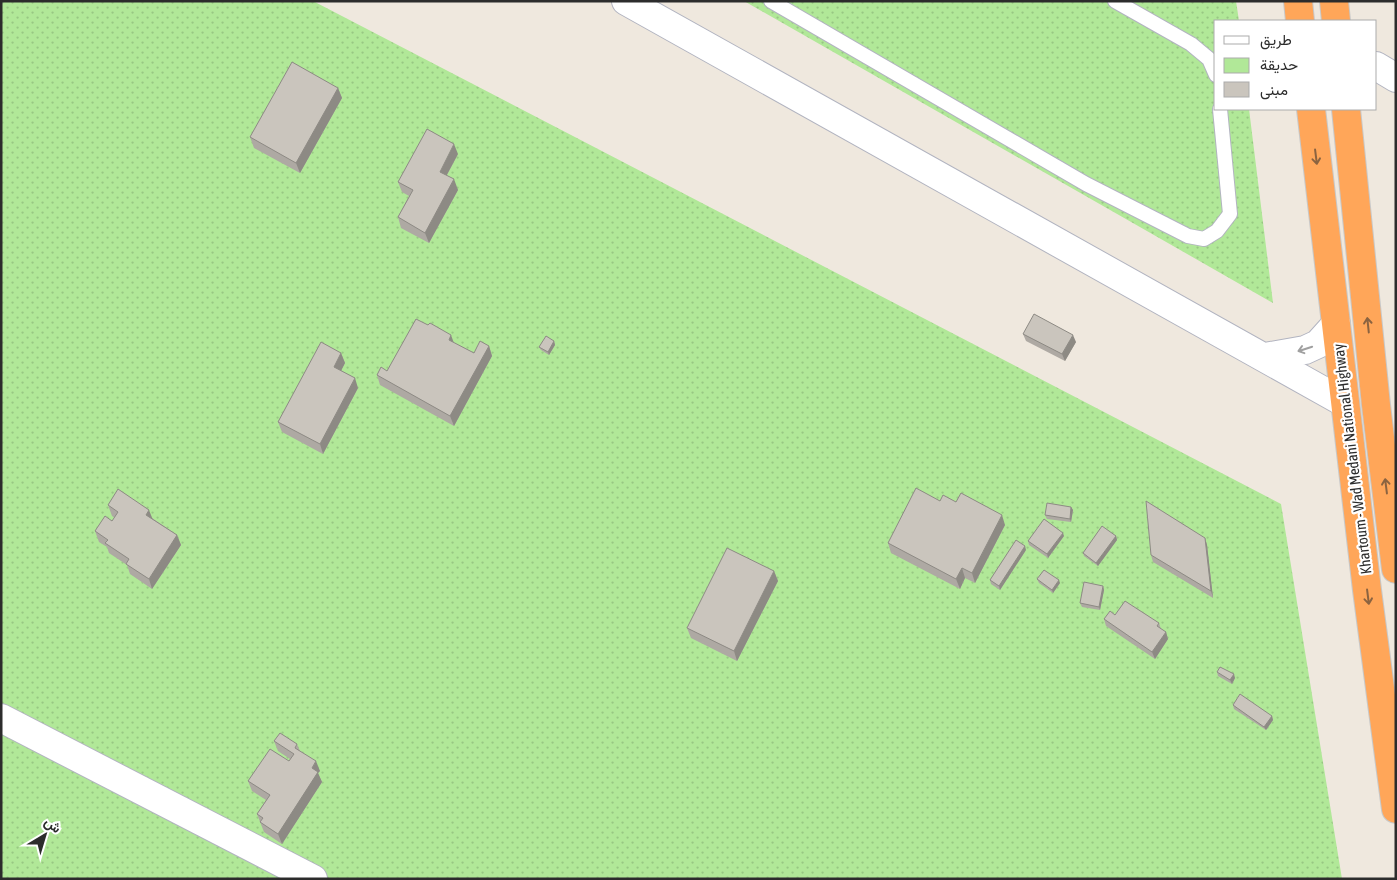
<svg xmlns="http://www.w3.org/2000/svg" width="1397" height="880" viewBox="0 0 1397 880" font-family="'Asap Condensed',Vazirmatn,sans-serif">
<defs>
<pattern id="green-dots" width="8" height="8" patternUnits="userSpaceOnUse" patternTransform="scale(1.25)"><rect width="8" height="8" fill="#b1e898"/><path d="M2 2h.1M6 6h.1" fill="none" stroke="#98c783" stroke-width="1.8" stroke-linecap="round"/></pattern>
</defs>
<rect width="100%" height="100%" fill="#efe8de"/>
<path fill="url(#green-dots)" d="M 1,1 L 313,1 L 1281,504 L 1342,879 L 1,879 Z
M 744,1 L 1236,1 L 1239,21 L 1216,21 L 1216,109 L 1249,109 L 1273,303 Z"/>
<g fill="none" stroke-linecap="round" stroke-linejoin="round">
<g stroke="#b2b4c0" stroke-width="16">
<path id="lane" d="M 771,1 L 1086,184 L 1188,236 L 1204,239 L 1217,231 L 1230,214 L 1220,109
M 1115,1 L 1191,44 L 1209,59 L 1216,75"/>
</g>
<g stroke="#b2b4c0" stroke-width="30">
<path id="street" d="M 626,1 L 1345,403
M 1376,66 L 1396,78
M 1265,357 L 1305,350 L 1318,344 L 1336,324
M 1,718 L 313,879"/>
</g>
<g stroke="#c8c8c8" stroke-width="30">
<path id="highway" d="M 1298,1 L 1300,21
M 1334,1 L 1336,21
M 1311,109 L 1367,590 L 1396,809
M 1346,109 L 1376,405 L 1396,569"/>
</g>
<use href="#lane" stroke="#fff" stroke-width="14"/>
<use href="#street" stroke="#fff" stroke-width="28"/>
<use href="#highway" stroke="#ffa659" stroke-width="28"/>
</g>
<path fill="#aea9a3" d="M 338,88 L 342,98 L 300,173 L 254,148 L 250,137 Z
M 458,154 L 447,175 L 458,190 L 429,243 L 401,228 L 398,217 L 409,196 L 402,192 L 398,182 Z
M 1023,334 L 1076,342 L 1065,361 L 1026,341 Z
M 554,341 L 555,345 L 549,355 L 541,350 L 539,347 Z
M 454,343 L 474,353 L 489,346 L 492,356 L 454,426 L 380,385 L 377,375 Z
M 341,353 L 345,363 L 341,370 L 358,388 L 323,454 L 282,432 L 278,422 Z
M 940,501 L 956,502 L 1005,525 L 975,583 L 965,578 L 960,589 L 891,553 L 888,543 Z
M 108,505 L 152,518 L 177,535 L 181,545 L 152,589 L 130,574 L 127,565 L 109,553 L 107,547 L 99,542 L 95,531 L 112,521 L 115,518 L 112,516 Z
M 1071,507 L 1073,510 L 1071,522 L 1047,519 L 1045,515 Z
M 1064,536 L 1048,558 L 1029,545 L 1028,541 Z
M 1116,536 L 1117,540 L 1098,566 L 1084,556 L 1083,553 Z
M 1205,538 L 1207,545 L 1213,598 L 1153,562 L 1151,555 Z
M 1026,550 L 1000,590 L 991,584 L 990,580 Z
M 774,571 L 778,581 L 737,661 L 691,638 L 687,628 Z
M 1037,579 L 1060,583 L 1053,593 L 1039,583 Z
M 1103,586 L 1104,590 L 1100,610 L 1082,607 L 1080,603 Z
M 1115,615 L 1159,623 L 1161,629 L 1166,632 L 1168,639 L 1155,659 L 1106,626 L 1104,619 Z
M 1217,672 L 1235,678 L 1232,684 L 1218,676 Z
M 1233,705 L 1272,716 L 1273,720 L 1266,730 L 1234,709 Z
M 274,741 L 297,744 L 300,751 L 320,771 L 318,773 L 322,782 L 282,844 L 264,832 L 257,814 L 266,800 L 252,791 L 248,781 L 289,761 L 290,759 L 278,751 Z"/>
<path fill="#8d8a84" d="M 338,88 L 342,98 L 300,173 L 296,163 Z
M 454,144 L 458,154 L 443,182 L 440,172 Z
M 454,179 L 458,190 L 429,243 L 425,233 Z
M 451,335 L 455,346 L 449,340 Z
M 1073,335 L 1076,342 L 1065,361 L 1062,354 Z
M 554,341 L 555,345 L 549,355 L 548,352 Z
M 489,346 L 492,356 L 454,426 L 450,416 Z
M 341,353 L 345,363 L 338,377 L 334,367 Z
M 355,378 L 358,388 L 323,454 L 320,444 Z
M 1071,507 L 1073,510 L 1071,522 L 1070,519 Z
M 149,510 L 153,520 L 146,515 Z
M 1002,515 L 1005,525 L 975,583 L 972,573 Z
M 1063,533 L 1064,536 L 1048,558 L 1047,554 Z
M 177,535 L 181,545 L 152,589 L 149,579 Z
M 1116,536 L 1117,540 L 1098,566 L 1096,563 Z
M 1205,538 L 1207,545 L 1213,598 L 1211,591 Z
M 1025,546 L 1026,550 L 1000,590 L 999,586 Z
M 962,568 L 965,578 L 960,589 L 956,579 Z
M 774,571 L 778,581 L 737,661 L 734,651 Z
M 1059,580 L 1060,583 L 1053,593 L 1052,590 Z
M 1103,586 L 1104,590 L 1100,610 L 1099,607 Z
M 1166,632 L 1168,639 L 1155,659 L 1152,652 Z
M 1234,674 L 1235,678 L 1232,684 L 1230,680 Z
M 1272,716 L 1273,720 L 1266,730 L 1264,727 Z
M 316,761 L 320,771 L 318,773 L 322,782 L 282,844 L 278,834 Z"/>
<path fill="#cac5bd" stroke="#8d8a84" d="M 292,62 L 338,88 L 296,163 L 250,137 Z
M 427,129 L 454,144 L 440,172 L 454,179 L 425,233 L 398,217 L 413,190 L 398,182 Z
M 1034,314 L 1073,335 L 1062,354 L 1023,334 Z
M 416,319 L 428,325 L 430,323 L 451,335 L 449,340 L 474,353 L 480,341 L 489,346 L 450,416 L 377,375 L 381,367 L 387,371 Z
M 546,336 L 554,341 L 548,352 L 539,347 Z
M 321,342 L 341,353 L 334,367 L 355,378 L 320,444 L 278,422 Z
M 916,488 L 940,501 L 943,495 L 956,502 L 961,493 L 1002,515 L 972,573 L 962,568 L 956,579 L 888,543 Z
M 118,489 L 149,510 L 146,515 L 177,535 L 149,579 L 126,564 L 129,559 L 105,543 L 108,540 L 95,531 L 105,516 L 112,521 L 118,512 L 108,505 Z
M 1146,501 L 1205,538 L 1211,591 L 1151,555 Z
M 1047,503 L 1071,507 L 1070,519 L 1045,515 Z
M 1044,519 L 1063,533 L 1047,554 L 1028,541 Z
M 1102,526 L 1116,536 L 1096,563 L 1083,553 Z
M 1016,540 L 1025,546 L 999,586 L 990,580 Z
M 727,548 L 774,571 L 734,651 L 687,628 Z
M 1044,570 L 1059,580 L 1052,590 L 1037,579 Z
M 1084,582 L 1103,586 L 1099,607 L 1080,603 Z
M 1125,601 L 1159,623 L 1157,626 L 1166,632 L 1152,652 L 1104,619 L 1110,611 L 1115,615 Z
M 1220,667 L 1234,674 L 1230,680 L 1217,672 Z
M 1240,694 L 1272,716 L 1264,727 L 1233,705 Z
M 280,733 L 297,744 L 295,748 L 316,761 L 312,768 L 318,772 L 278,834 L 260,822 L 263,818 L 257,814 L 270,795 L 248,781 L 270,749 L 289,761 L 294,754 L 274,741 Z"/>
<defs><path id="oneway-shaft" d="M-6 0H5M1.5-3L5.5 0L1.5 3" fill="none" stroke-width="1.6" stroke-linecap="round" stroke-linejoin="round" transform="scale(1.25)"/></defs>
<g stroke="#8b6340">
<use href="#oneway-shaft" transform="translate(1316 157) rotate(83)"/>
<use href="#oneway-shaft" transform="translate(1368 325) rotate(-96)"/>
<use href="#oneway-shaft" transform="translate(1386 486) rotate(-97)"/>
<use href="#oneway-shaft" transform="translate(1368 597) rotate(83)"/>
</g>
<use stroke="#a0a0a0" href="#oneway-shaft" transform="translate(1305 349) rotate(162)"/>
<g text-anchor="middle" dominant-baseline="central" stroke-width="4.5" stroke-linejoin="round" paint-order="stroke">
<g font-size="15" fill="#2c2c2c" stroke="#fff">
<text transform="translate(1352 459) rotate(-97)">Khartoum - Wad Medani National Highway</text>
</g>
</g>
<rect width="1397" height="880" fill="none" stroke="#2c2c2c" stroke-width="5"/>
<rect x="1214" y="20" width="162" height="90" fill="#ffffff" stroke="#ababab"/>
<rect x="1224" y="36" width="25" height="8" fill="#ffffff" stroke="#ababab"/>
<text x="1260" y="45" font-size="15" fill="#2c2c2c">طريق</text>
<rect x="1224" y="58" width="25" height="15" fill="#b1e898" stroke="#ababab"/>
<text x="1260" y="70" font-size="15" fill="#2c2c2c">حديقة</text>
<rect x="1224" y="82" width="25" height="15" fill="#cac5bd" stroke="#ababab"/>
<text x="1260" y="95" font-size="15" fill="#2c2c2c">مبنى</text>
<g transform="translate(45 835) rotate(38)" stroke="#ffffff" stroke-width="4" paint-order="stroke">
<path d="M0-4L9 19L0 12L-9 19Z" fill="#2c2c2c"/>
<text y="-8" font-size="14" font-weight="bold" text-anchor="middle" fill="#2c2c2c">ش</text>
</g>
</svg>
